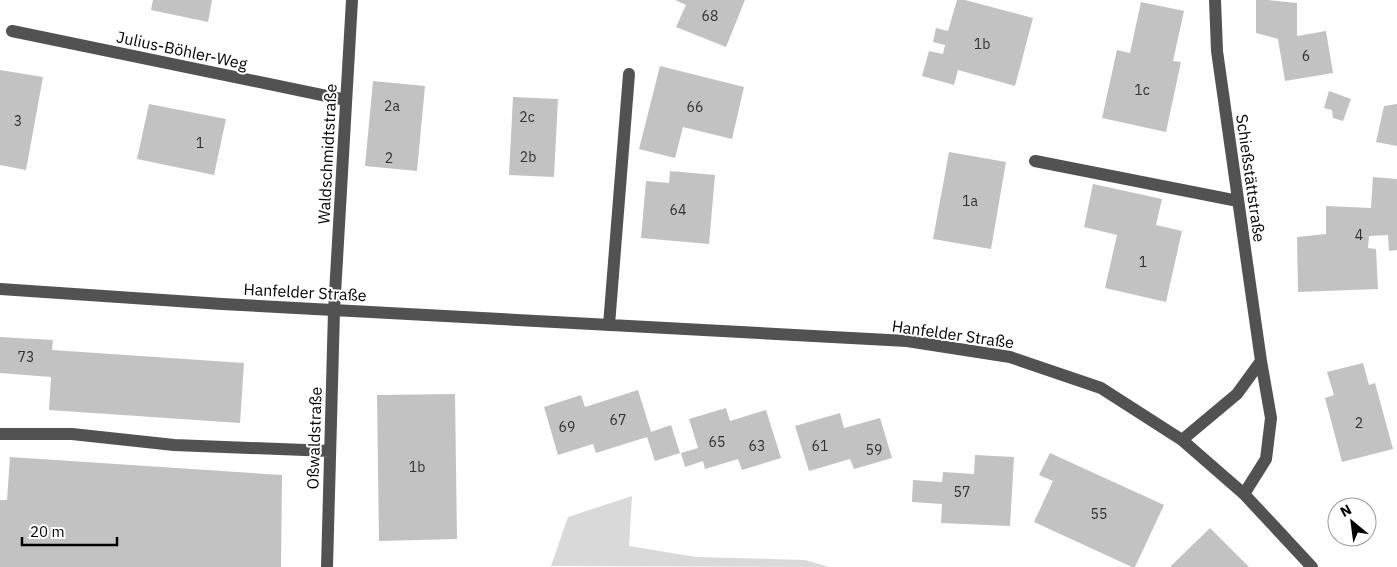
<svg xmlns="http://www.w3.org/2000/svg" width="1397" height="567" viewBox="0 0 1397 567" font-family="'IBM Plex Sans',sans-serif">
<rect width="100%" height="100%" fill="#fff"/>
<path fill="#d9d9d9" d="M 632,496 L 629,546 L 696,557 L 805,560 L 829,567 L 551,566 L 568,517 Z"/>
<path fill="#c2c2c2" d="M 153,0 L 212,0 L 208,22 L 151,10 Z
M 675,0 L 745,0 L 726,47 L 676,27 L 686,5 Z
M 957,0 L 965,0 L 1033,18 L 1015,86 L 958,70 L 954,85 L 922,76 L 929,51 L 943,54 L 945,45 L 933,42 L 936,28 L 948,31 Z
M 1256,0 L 1268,0 L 1297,3 L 1297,36 L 1326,31 L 1333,73 L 1285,81 L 1278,39 L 1256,33 Z
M 1141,2 L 1184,11 L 1173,61 L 1181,62 L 1166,132 L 1102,118 L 1117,50 L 1130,53 Z
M 660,66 L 744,87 L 732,139 L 683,127 L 675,158 L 639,149 Z
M 0,70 L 43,77 L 26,170 L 0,165 Z
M 373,81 L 425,86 L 417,171 L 365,166 Z
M 1329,91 L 1351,99 L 1343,121 L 1333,118 L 1332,110 L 1324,108 Z
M 513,97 L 558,99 L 554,177 L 509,175 Z
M 149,104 L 226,119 L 214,175 L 137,159 Z
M 1397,104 L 1397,146 L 1376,142 L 1384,106 Z
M 949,152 L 1006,162 L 991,249 L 933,239 Z
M 670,171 L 715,175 L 709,244 L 641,238 L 646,181 L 669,183 Z
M 1373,177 L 1397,179 L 1397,250 L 1389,251 L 1388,235 L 1369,236 L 1368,248 L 1376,249 L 1378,289 L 1298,292 L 1297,237 L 1326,234 L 1326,206 L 1371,208 Z
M 1093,184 L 1162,199 L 1156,225 L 1182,231 L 1166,302 L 1105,288 L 1117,235 L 1084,227 Z
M 0,337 L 53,340 L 52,350 L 244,363 L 240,423 L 49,410 L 51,377 L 0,373 Z
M 1363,363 L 1369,385 L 1375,383 L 1393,449 L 1342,462 L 1325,398 L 1334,395 L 1327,372 Z
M 638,390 L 651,432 L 671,425 L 680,453 L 655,461 L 647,437 L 596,453 L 593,444 L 558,455 L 544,407 L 581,395 L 585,407 Z
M 455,394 L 457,539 L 379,541 L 377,395 Z
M 726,408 L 730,421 L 766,410 L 781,458 L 742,470 L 738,459 L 705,469 L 703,461 L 685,467 L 681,453 L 698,448 L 689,419 Z
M 840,413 L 844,428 L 880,418 L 892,458 L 854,469 L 850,459 L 809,471 L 795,426 Z
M 1050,453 L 1164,505 L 1135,567 L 1132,567 L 1034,522 L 1053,481 L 1039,475 Z
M 975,455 L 1014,457 L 1010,526 L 941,523 L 942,504 L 912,502 L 913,480 L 942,482 L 943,472 L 974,474 Z
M 10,457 L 282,475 L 281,567 L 0,567 L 0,500 L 7,500 Z
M 1210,528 L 1249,567 L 1170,567 Z"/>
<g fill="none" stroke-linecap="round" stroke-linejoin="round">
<path stroke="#525252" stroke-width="12" d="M 1215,0 L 1217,51 L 1250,284 L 1261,361 L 1271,418 L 1266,459 L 1244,494
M 12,31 L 346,100
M 1035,161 L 1238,201
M 0,289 L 222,304 L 907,341 L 1010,357 L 1101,388 L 1182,440 L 1244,494 L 1312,567
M 609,325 L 629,74
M 0,434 L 72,434 L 174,445 L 330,451
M 1182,440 L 1237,394 L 1261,361
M 327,567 L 334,311 L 352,0"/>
</g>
<g text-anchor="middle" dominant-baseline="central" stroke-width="4" stroke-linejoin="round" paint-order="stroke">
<g font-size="14" fill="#303030">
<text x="710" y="16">68</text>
<text x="982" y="44">1b</text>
<text x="1306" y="56">6</text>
<text x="1142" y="90">1c</text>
<text x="392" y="106">2a</text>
<text x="695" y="107">66</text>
<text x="527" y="117">2c</text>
<text x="18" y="121">3</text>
<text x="200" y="143">1</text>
<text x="528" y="157">2b</text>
<text x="389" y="158">2</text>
<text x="970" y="201">1a</text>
<text x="678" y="210">64</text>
<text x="1359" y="235">4</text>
<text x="1143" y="262">1</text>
<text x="26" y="357">73</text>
<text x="618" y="420">67</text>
<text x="1359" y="423">2</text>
<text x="567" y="427">69</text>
<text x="717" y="442">65</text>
<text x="757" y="446">63</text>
<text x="820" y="446">61</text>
<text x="874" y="450">59</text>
<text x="417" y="467">1b</text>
<text x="962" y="492">57</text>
<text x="1099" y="514">55</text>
</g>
<g font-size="16" fill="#000" stroke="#fff">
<text transform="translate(182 50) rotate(12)">Julius-Böhler-Weg</text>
<text transform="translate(327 154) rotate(-87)">Waldschmidtstraße</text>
<text transform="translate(1251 178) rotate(82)">Schießstättstraße</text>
<text transform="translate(305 292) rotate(3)">Hanfelder Straße</text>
<text transform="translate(953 334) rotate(8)">Hanfelder Straße</text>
<text transform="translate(314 438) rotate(-88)">Oßwaldstraße</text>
</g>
</g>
<g transform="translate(1352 522) rotate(331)"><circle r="24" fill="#ffffff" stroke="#999999"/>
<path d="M0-4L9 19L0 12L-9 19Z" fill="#000000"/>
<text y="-8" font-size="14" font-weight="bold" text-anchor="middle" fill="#000000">N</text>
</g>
<path d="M22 537v8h95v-8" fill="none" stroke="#000000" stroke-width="2.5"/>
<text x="30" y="537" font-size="15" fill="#000000" stroke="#ffffff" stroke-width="4" paint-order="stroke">20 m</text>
</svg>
